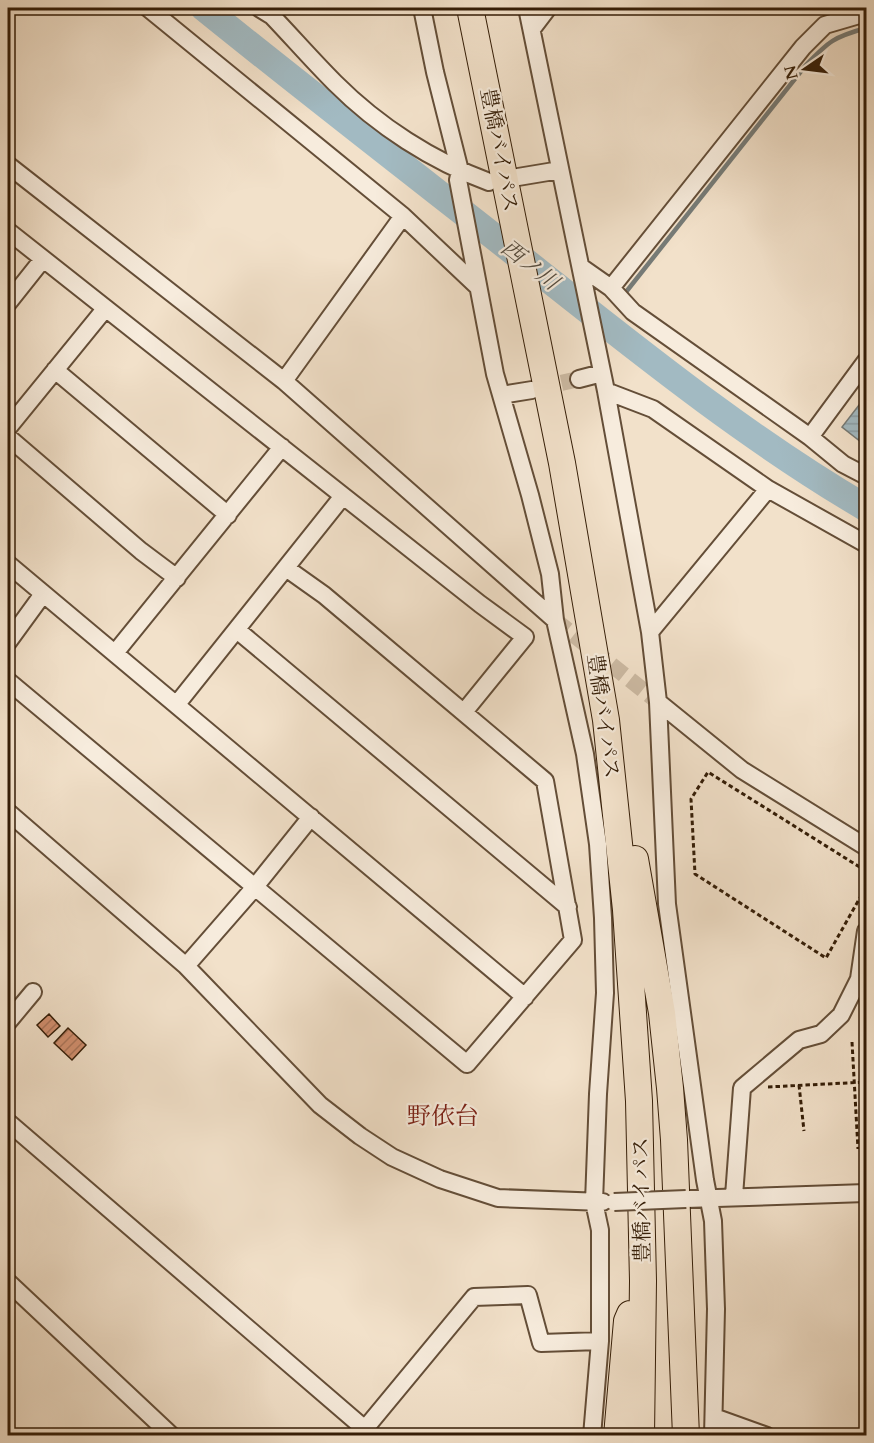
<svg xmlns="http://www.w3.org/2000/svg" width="874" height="1443" viewBox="0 0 874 1443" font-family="Cardo,'Noto Serif JP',serif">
<defs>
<pattern id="water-rules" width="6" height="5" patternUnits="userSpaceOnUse" patternTransform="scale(1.5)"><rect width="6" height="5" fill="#a2bac2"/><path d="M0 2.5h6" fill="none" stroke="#8c9fa5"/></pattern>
<pattern id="building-hatch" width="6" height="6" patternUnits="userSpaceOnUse" patternTransform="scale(1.5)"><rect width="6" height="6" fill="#d39070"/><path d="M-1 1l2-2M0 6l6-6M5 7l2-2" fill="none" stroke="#ac755a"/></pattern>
</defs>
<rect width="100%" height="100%" fill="#f2e1ca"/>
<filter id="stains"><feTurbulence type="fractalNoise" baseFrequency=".00333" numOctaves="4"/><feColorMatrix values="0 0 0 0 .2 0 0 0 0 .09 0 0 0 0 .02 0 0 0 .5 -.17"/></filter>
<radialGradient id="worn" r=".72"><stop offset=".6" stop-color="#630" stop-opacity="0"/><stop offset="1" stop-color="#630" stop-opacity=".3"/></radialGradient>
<path fill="url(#water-rules)" stroke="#767b77" stroke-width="1.5" d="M 866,396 L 866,446 L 842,427 Z"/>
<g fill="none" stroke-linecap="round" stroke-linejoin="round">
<path stroke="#767b77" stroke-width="4.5" d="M 626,292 L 806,65 C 829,41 834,37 866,28"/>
<path stroke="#a2bac2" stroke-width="27" d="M 204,8 C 314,97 427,184 539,272 C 644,355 750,440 866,508"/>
</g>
<path fill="url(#building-hatch)" stroke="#341d07" stroke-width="1.5" d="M 49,1014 L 60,1026 L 48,1037 L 37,1025 Z
M 68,1028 L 86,1045 L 72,1060 L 54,1043 Z"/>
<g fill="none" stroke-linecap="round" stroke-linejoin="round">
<path stroke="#ccbaa3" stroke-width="16" stroke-dasharray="16 8" stroke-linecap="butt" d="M 538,388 L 579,379
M 555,620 L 658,702"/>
<g stroke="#644e38" stroke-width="20">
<path id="minor" d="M 148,8 L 403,216 L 477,286
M 259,8 L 272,16 C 293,38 313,61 335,83 C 378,126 432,161 489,182
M 422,8 L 435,72 L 460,171 L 458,180 L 495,374 L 530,495 L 550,574 L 555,620 L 585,754 L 598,844 L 603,918 L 605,993 L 598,1094 L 594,1202 L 600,1230 L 600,1341 L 592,1436
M 527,8 L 606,391 L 650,632 L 658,702 L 667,904 L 705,1180 L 713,1221 L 716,1309 L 713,1436
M 532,29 L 548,8
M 8,165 L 284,381 L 555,620
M 518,177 L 560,170
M 8,231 L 480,604 L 525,637 L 464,712
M 581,267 L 611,288 L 633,312 L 810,437 L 843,464 L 866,476
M 611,288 L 803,47 L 825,25 L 866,13
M 8,303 L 43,259
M 55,370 L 228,515
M 579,379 L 602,373
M 284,381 L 403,216
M 606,391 L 653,409 L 768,489 L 866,544
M 501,395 L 532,390
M 8,428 L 105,309
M 8,437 L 141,551 L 177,578
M 810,437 L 866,361
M 8,564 L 525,997
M 237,630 L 568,907
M 650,632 L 768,489
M 8,642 L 43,594
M 115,653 L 282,447
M 8,681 L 467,1064 L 573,940 L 545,781 L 324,595 L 286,568
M 658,702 L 742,770 L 866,847
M 177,704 L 343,496
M 8,812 L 186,966 L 320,1105 L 360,1136 L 392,1157 L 440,1179 L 498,1198 L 603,1202
M 186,966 L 254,888 L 311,817
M 8,1022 L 33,992
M 8,1122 L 373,1436
M 734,1196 L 742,1088 L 799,1040 L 821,1034 L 841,1015 L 859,979 L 866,931
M 686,1199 L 866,1193
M 8,1282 L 172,1436
M 714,1417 L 767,1436
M 359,1436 L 474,1297 L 528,1295 L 541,1343 L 600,1341"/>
</g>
<g stroke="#341d07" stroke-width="28">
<path id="highway" d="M 470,8 L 562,463 L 606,720 L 626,910 L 639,1101 L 643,1281 L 641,1436
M 635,859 L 662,1013 L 670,1088 L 674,1140 L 686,1436
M 617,1436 L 627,1321 L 630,1314"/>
</g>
<path stroke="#341d07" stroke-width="3" stroke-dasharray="4.5 3" stroke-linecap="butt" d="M 866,871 L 708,772 L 691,799 L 695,874 L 826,958 L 866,887
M 852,1042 L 858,1149
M 799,1085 L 804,1131
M 768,1087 L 866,1082"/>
<use href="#minor" stroke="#f7ecdd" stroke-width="16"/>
<use href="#highway" stroke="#f2e1ca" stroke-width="26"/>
<g stroke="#644e38" stroke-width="20" stroke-linecap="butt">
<path id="minor-bridge" d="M 614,1202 L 686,1199"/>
</g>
<use href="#minor-bridge" stroke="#f7ecdd" stroke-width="16"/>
</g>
<g text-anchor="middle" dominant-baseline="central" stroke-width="4.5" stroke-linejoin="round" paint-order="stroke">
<g font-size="21" fill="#341d07" stroke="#f7ecdd">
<text transform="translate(499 150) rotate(79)">豊橋バイパス</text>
<text transform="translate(603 716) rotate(82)">豊橋バイパス</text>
<text transform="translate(642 1200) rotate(-91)">豊橋バイパス</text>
</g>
<g font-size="22" font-style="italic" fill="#554c3f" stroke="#f7ecdd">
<text transform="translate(530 265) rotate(38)">西ノ川</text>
</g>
<g font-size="24" fill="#7a1f14" stroke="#f7ecdd">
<text x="443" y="1116">野依台</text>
</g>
</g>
<rect width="874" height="1443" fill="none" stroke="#f2e1ca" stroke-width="30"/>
<rect x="9" y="9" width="856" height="1425" fill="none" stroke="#341d07" stroke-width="3"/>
<rect x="15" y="15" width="844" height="1413" fill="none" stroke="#341d07" stroke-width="1.5"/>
<g transform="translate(805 69) rotate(256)" stroke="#f7ecdd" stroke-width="4.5" paint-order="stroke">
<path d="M0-4.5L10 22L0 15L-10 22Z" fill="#341d07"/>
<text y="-9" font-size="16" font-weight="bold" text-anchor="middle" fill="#341d07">N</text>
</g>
<rect width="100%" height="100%" filter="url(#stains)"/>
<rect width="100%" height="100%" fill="url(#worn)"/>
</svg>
